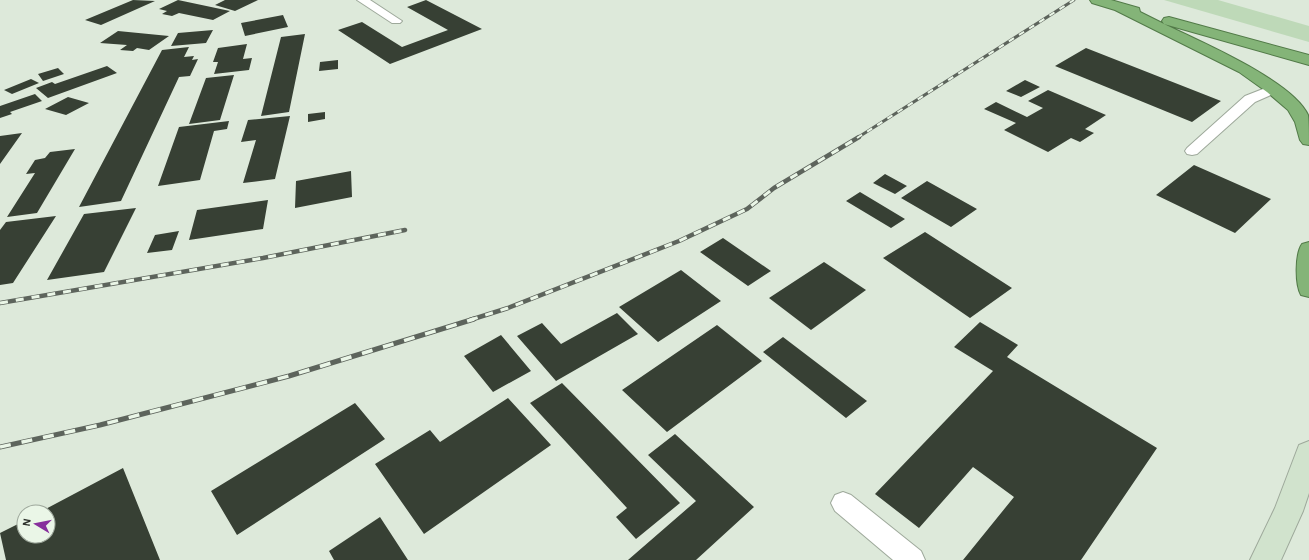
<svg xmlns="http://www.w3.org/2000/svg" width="1309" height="560" viewBox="0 0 1309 560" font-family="'Alegreya Sans',sans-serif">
<rect width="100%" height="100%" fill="#dde9da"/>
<path fill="#bed9b8" d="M 1164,0 L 1218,0 L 1309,26 L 1309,42 Z"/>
<path fill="#374034" d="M 133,0 L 155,1 L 101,25 L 85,20 Z
M 178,0 L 230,11 L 213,20 L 179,13 L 172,16 L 162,14 L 167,11 L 159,9 Z
M 225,0 L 258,0 L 235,11 L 215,5 Z
M 426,0 L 482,29 L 390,64 L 338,30 L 362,22 L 402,47 L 448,30 L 407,7 Z
M 283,15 L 288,27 L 245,36 L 241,23 Z
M 213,30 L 206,43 L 171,46 L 178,33 Z
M 118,31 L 169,36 L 149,50 L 137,48 L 133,51 L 120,50 L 127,45 L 100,43 Z
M 305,34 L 289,112 L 261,116 L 281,37 Z
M 247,44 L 243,59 L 252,58 L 249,70 L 214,74 L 218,62 L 213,62 L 218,48 Z
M 189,47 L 184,57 L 194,56 L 192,60 L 198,59 L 190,76 L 179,77 L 121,201 L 79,207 L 162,50 Z
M 1086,48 L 1221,101 L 1192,122 L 1055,66 Z
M 338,60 L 338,69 L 319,71 L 320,62 Z
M 107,66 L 117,73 L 48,98 L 36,88 L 52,82 L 55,84 Z
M 58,68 L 64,74 L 43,81 L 38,74 Z
M 234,75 L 220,120 L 189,124 L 206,78 Z
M 31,79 L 39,83 L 12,94 L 4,90 Z
M 1025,80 L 1040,87 L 1021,97 L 1006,91 Z
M 1048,90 L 1106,115 L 1085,129 L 1094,133 L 1080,142 L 1071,138 L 1048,152 L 1004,130 L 1016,123 L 984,109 L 996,102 L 1027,117 L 1043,108 L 1028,101 Z
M 35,94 L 42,101 L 10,112 L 12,114 L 0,118 L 0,106 Z
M 68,97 L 89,103 L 66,115 L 45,109 Z
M 325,112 L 325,119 L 308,122 L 308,114 Z
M 290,116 L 275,179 L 243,183 L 256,140 L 241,142 L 248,120 Z
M 229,121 L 227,129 L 214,131 L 200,180 L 158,186 L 179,127 Z
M 22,133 L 0,164 L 0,136 Z
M 75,149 L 37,213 L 7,217 L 35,173 L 26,174 L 35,160 L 45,158 L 50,152 Z
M 1194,165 L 1271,199 L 1235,233 L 1156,195 Z
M 351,171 L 352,197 L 295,208 L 296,181 Z
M 885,174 L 907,186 L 895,194 L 873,183 Z
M 927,181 L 977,209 L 951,227 L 901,198 Z
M 860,192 L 905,219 L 891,228 L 846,201 Z
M 268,200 L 263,229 L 189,240 L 197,210 Z
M 136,208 L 104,272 L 47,280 L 84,214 Z
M 56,216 L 13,283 L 0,285 L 0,230 L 6,222 Z
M 179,231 L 172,250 L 147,253 L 155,235 Z
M 925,232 L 1012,288 L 970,318 L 883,258 Z
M 723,238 L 771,271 L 748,286 L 700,252 Z
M 824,262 L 866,290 L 811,330 L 769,298 Z
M 681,270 L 721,301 L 658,342 L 619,307 Z
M 617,313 L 638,334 L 556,381 L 517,336 L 542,323 L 561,344 Z
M 980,322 L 1018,345 L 1007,357 L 1157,448 L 1081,560 L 963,560 L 1014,497 L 973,467 L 919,528 L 875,494 L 993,371 L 954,347 Z
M 717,325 L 762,361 L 667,432 L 622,390 Z
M 501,335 L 531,371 L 493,392 L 464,356 Z
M 783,337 L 867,401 L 846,418 L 763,352 Z
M 562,383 L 680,503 L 636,539 L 616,517 L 627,508 L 530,403 Z
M 508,398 L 551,445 L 424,534 L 375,464 L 430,430 L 440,442 Z
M 355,403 L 385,439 L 237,535 L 211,491 Z
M 675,434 L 754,507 L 696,560 L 628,560 L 696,501 L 648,455 Z
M 123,468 L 160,560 L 6,560 L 0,533 L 24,521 L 24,536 L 48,536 L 48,512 L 40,512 Z
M 380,517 L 408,560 L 334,560 L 329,551 Z"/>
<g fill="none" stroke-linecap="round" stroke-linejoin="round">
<g stroke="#9ea99b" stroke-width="2">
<path id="service" d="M 357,0 L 370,0 L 402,21 L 400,23 L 392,23 Z
M 1273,85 L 1278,86 L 1280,89 L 1278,92 L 1255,102 L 1197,154 L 1192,155 L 1187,154 L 1185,151 L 1187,148 L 1245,96 Z
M 843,492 L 851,495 L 921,551 L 925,560 L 893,560 L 835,511 L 831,503 L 835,495 Z"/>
</g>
<g stroke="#9ea99b" stroke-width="2">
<path id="secondary" d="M 1309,441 L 1309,493 L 1303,511 L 1281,560 L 1250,560 L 1275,508 L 1299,445 Z"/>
</g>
<g stroke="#527a48" stroke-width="2">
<path id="trunk" d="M 1090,0 L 1111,0 L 1139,8 L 1140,12 L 1164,24 L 1162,21 L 1164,18 L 1169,17 L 1309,55 L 1309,65 L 1164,24 C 1199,41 1293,81 1308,115 C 1309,122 1309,137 1309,145 L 1303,144 L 1300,140 L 1295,122 L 1288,110 L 1267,92 L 1239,72 L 1115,10 L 1092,3 Z
M 1309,242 L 1309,297 L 1301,295 C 1295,284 1295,254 1302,244 Z"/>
</g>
<use href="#service" fill="#fff" fill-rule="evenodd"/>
<use href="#secondary" fill="#d1e3cd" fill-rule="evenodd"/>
<use href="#trunk" fill="#84b478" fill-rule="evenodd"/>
<g stroke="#5d645c" stroke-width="3">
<path id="rail-far2" d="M 857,138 L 1074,0"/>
</g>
<g stroke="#5d645c" stroke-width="4.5">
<path id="rail-far1" d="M 0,303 L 263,258 L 405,230
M 470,320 L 508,308 L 679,241 L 747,209 L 774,188 L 859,137"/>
</g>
<g stroke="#5d645c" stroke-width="5">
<path id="rail" d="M 0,447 L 100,425 L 289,376 L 474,319"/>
</g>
<use href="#rail-far2" stroke="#eaf6e7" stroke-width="2" stroke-dasharray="6" stroke-linecap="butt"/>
<use href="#rail-far1" stroke="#eaf6e7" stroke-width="3" stroke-dasharray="8" stroke-linecap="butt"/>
<use href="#rail" stroke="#eaf6e7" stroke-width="3.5" stroke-dasharray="11" stroke-linecap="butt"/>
</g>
<g transform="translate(36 524) rotate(280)"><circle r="19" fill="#eaf6e7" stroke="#9ea89c"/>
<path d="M0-3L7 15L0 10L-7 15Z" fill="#872f9c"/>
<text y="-6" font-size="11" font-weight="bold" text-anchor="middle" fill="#2d322c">N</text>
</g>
</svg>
